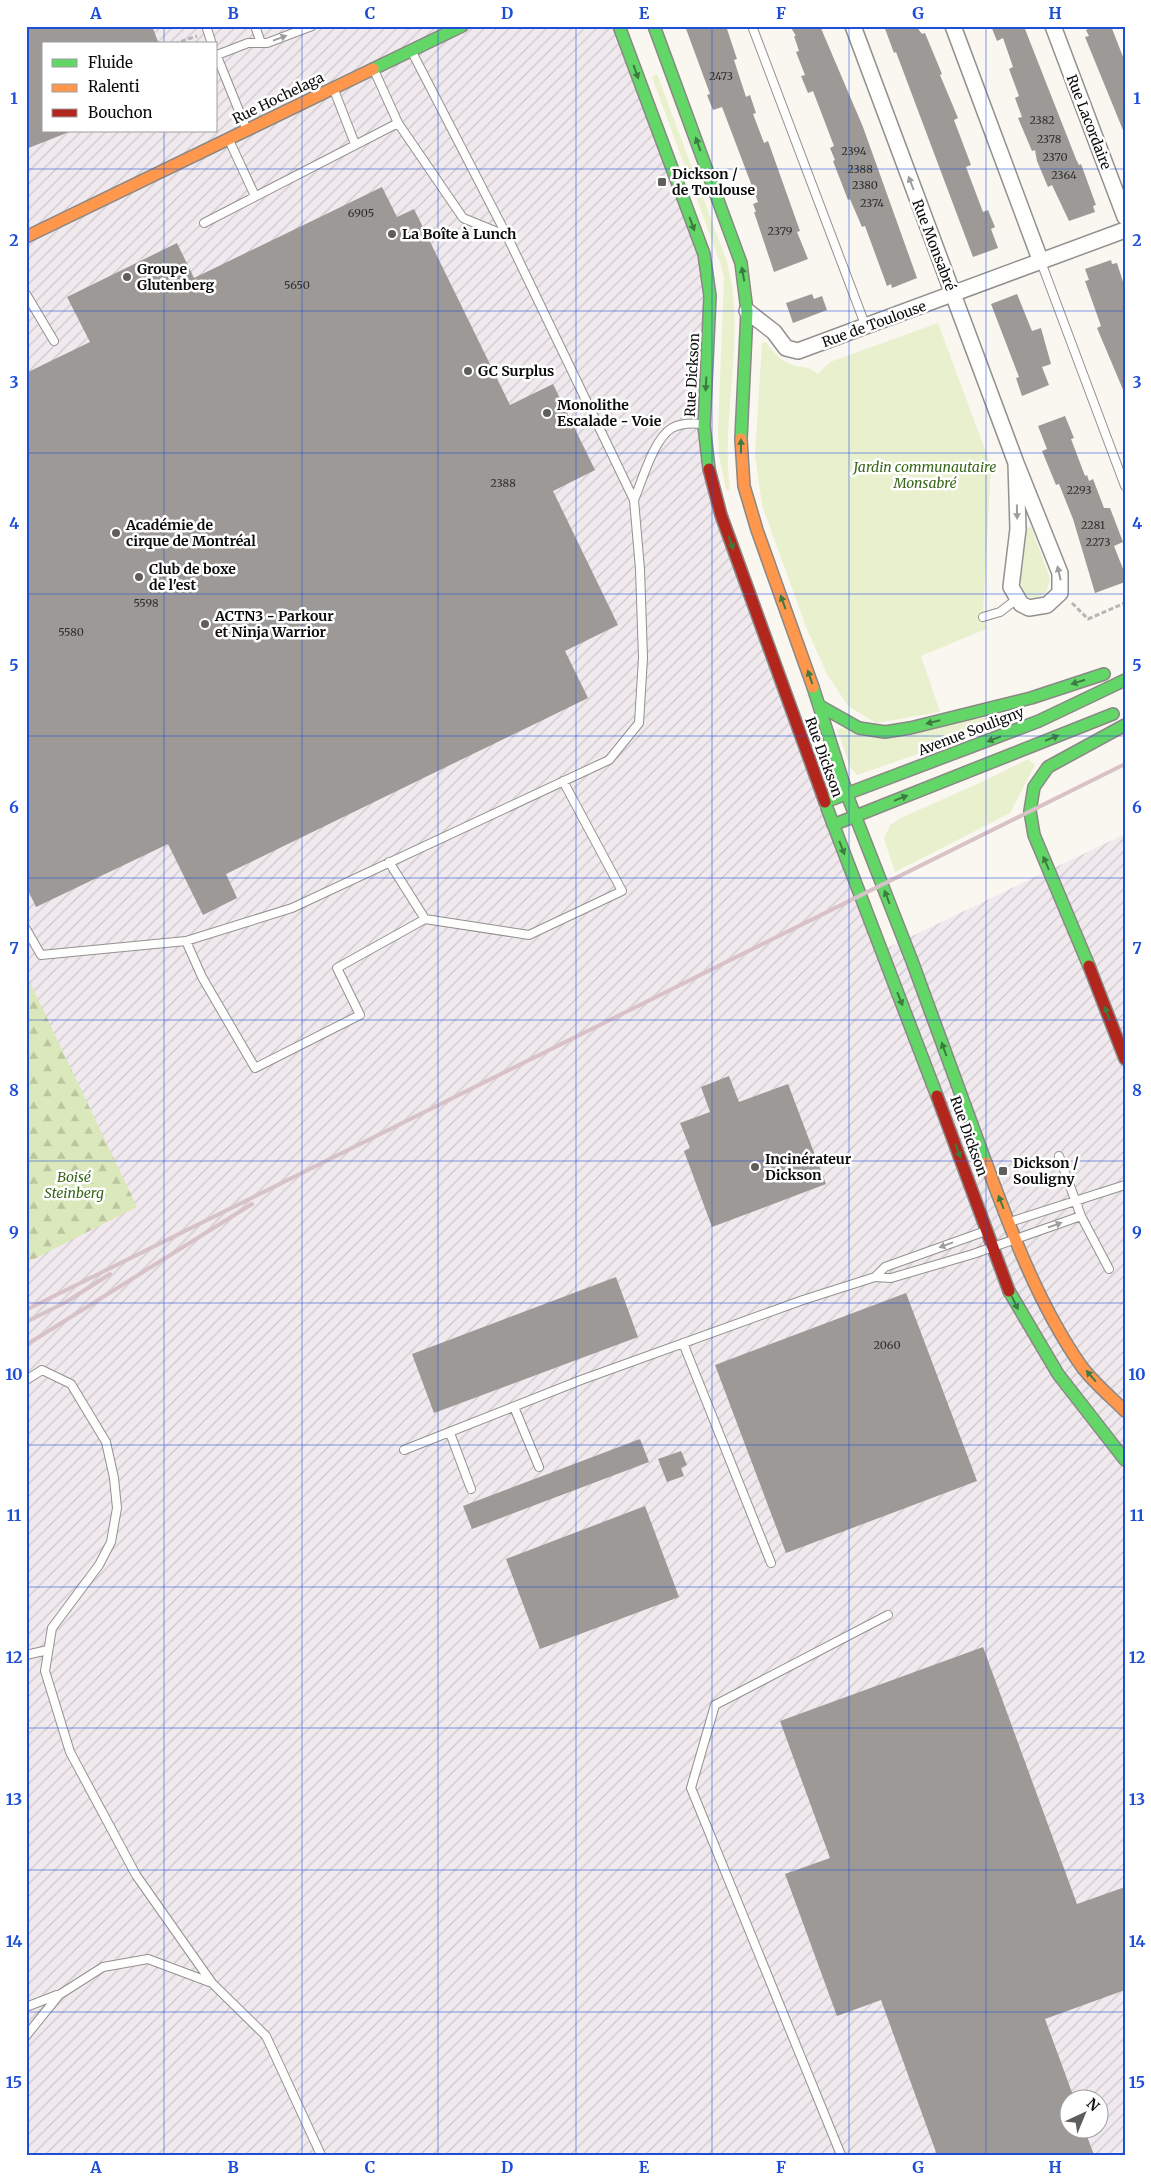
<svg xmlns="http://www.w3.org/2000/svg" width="1151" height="2181" viewBox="0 0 1151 2181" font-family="Merriweather,serif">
<defs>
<pattern id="industrial-furrows" width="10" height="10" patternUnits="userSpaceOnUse" patternTransform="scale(1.25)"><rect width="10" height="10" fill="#f0e9ee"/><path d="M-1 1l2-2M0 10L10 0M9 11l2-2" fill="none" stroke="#cdc7cb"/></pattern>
<pattern id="forest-firs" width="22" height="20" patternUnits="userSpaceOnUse" patternTransform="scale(1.25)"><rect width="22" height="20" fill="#dbe8bb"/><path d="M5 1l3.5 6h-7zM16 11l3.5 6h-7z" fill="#bbc6a0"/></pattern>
</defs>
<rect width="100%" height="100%" fill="#faf6f0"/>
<path fill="url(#industrial-furrows)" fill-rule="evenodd" d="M 26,26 L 619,26 L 704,254 L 706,457 L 881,951 L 1125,834 L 1125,2155 L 26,2155 ZM 44,44 L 216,44 L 216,131 L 44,131 ZM 1068,2098 L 1098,2098 L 1098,2128 L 1068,2128 Z"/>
<path fill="#e9f0ce" d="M 657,74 L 727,262 C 747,336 720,414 730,489 L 726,490 L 719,456 L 718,432 L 724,277 L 721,265 L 652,77 Z
M 938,323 L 991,466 L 983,615 L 986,629 L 921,656 L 940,712 L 876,723 L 848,706 L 827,674 L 806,627 L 762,505 L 755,455 L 762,343 L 766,342 C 772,351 782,362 793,365 C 804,368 809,366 818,374 L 830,362 Z
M 1031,527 L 1050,579 L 1046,593 L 1034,599 L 1024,594 C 1016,580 1026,547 1026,528 Z
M 999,717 L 1002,725 L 857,775 L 850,767 L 837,729 Z
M 1028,759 L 1035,765 L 1010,813 L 895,872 L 884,839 L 890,825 L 903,817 L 988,779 Z"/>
<path fill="url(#forest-firs)" d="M 26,974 L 137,1207 L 26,1263 Z"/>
<path fill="#9c9996" d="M 26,26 L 152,26 L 159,44 L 44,44 L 44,131 L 69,132 L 26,149 Z
M 685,26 L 726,26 L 737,59 L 734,60 L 746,97 L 750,95 L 756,113 L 753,114 L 764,143 L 768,141 L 800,231 L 797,232 L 808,259 L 774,272 L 754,212 L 756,212 L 753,204 L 758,202 L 722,107 L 713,110 L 707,95 L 710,94 Z
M 790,26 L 820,26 L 863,127 L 917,278 L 892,288 L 891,284 L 887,286 L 865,226 L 862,227 L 850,199 L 848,200 L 833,161 L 835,160 L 830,148 L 834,146 L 813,91 L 808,93 L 801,76 L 805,75 L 796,52 L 799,51 L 794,36 L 796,36 Z
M 884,26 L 916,26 L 922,34 L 925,33 L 942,74 L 940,75 L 958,118 L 954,120 L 971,165 L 966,167 L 983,212 L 988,210 L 995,227 L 991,229 L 998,248 L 973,257 L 896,52 L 894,53 Z
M 991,26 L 1032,26 L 1025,29 L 1076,159 L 1079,165 L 1081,164 L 1096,205 L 1093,206 L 1095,212 L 1069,221 L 1052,185 L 1048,187 L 1037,161 L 1035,150 L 1032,151 L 1018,118 L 1022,117 L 1015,98 L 1019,96 L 1009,69 L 1013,67 L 1003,38 L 997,41 Z
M 1095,26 L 1111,26 L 1125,62 L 1125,135 L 1085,37 L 1089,36 L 1086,30 Z
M 382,187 L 397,217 L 414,209 L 510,405 L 553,384 L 595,470 L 553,491 L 618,625 L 565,651 L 588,698 L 226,874 L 237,898 L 203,915 L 168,844 L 36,907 L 26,886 L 26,373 L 90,342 L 67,297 L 177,243 L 194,278 Z
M 1111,260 L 1112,264 L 1117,263 L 1125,288 L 1124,392 L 1097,328 L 1101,326 L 1085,281 L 1089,280 L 1085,269 Z
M 812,294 L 814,299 L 822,296 L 827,310 L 793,323 L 786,303 Z
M 1017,294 L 1032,331 L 1041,328 L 1051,364 L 1042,367 L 1049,385 L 1022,396 L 1016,378 L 1019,377 L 991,304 Z
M 1065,416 L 1074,438 L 1071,439 L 1085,476 L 1087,475 L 1089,481 L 1093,479 L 1104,508 L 1110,508 L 1123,542 L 1114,546 L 1125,574 L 1125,582 L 1095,593 L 1073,519 L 1059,484 L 1056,485 L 1042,451 L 1047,449 L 1038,426 Z
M 729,1076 L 739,1102 L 788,1084 L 826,1184 L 712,1227 L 684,1151 L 690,1148 L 680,1123 L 710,1112 L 701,1087 Z
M 616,1277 L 638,1337 L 434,1413 L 412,1354 Z
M 906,1293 L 977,1481 L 786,1553 L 715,1365 Z
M 640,1439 L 649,1462 L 472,1529 L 463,1506 Z
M 681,1451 L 687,1465 L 681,1468 L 684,1476 L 667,1482 L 658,1459 Z
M 645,1506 L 679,1597 L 540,1649 L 506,1559 Z
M 983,1647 L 1077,1904 L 1125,1887 L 1125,1990 L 1045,2019 L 1074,2098 L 1068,2098 L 1068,2128 L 1084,2128 L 1094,2155 L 937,2155 L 881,2000 L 837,2016 L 785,1874 L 830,1858 L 780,1721 Z"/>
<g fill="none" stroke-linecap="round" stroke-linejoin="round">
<g stroke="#93918f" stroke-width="10">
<path id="lane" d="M 206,26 L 212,44
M 255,26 L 261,43
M 752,26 L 866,327
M 216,54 L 246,128
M 217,55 L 248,43 L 267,43 L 312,26
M 374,70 L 398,123 L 463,218 L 507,236
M 334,90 L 355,144
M 229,140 L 255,196
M 204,223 L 398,123
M 1041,262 L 1125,486
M 26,294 L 54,341
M 634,500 C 642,481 654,438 672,428 C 681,423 692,423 702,424
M 983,617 L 1000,612 L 1017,599
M 389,862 L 425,919
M 26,929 L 41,955 L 186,941 L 292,908 L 609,760 L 639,723 L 643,658 L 640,569 L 634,500 L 507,236 L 412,52
M 186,941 L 202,977 L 255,1068 L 360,1015 L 337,968 L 425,919 L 529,935 L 622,891 L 563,781
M 1059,1156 L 1081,1216 L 1109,1269
M 1013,1221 L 1125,1185
M 875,1277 L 885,1267 L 983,1232
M 683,1343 L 771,1563
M 26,1380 L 42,1370 L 71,1384 L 106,1442 L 114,1478 L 117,1508 L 111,1542 L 99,1565 L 52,1628 L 45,1671 L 70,1752 L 136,1875 L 212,1983
M 514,1407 L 539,1467
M 450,1433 L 471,1489
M 404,1450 L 581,1380 L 803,1300 L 875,1277 L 891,1278 L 973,1254 L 1081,1216
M 26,1655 L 48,1650
M 26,2007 L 57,1995
M 26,2036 L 59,1995 L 103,1967 L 148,1959 L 212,1983 L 266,2036 L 321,2155
M 841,2155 L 691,1788 L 715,1705 L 888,1615"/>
</g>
<g stroke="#93918f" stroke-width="18">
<path id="street" d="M 853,26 L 1016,463 L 1060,573 L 1060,593 L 1047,605 L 1029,608 L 1021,604 L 1011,587 L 1018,529 L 1016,463
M 953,26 L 1041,262
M 1053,26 L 1125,217
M 747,311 L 774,332 L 786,348 L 798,351 L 1125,230"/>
</g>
<g stroke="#8a8885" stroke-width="14">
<path id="fast" d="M 619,26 L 704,254 L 710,296 L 704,426 L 709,469
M 654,26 L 741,263 L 747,311 L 741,439
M 373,69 L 462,26
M 813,687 L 847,794
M 820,706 L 859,728 L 885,732 L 910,728 L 1031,698 L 1104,674
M 849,800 L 912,961 L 986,1163
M 825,802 L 1039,721 L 1125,680
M 827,808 L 937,1096
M 833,825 L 1113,714
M 1089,966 L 1034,835 L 1030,811 L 1034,787 L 1048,767 L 1125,725
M 1009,1291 L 1058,1374 L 1125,1460"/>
</g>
<g stroke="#8a8885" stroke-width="14">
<path id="slow" d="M 26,237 L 373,69
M 741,439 L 744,486 L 757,530 L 813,687
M 986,1163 C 1011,1231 1040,1308 1082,1367 C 1094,1383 1111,1397 1125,1411"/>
</g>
<g stroke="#8a8885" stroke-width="14">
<path id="jam" d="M 709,469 L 721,515 L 825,802
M 1089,966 L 1125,1059
M 937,1096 L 1009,1291"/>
</g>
<path stroke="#b7b6b5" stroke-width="3" stroke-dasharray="5 2.5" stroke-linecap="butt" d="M 174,44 L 197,36
M 1072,603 L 1088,619 L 1125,603"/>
<use href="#lane" stroke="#fefefd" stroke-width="8"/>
<use href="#street" stroke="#fefefd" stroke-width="15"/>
<use href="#fast" stroke="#63d668" stroke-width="11"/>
<use href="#slow" stroke="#ff974d" stroke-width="11"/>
<use href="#jam" stroke="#b3261e" stroke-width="11"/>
<path stroke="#d7c3c7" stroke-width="4" d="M 26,1310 L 1125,764
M 26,1322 L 66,1302 L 110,1274
M 26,1345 L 252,1204"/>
</g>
<defs><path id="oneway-solid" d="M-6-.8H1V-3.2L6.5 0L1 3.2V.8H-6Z" transform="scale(1.25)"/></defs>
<g fill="#9d9d9d">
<use href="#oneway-solid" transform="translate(280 38) rotate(-20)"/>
<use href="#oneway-solid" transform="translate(911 183) rotate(-111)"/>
<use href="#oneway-solid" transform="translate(1017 512) rotate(89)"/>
<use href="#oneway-solid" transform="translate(1059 573) rotate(-103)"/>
<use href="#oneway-solid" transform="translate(1055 1225) rotate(-19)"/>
<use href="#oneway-solid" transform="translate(946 1245) rotate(160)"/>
</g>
<g fill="#3c7b3f">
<use href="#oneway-solid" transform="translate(636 72) rotate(70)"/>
<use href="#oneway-solid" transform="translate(698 144) rotate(-110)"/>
<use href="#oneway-solid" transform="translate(692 224) rotate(70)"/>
<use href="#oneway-solid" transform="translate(743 274) rotate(-100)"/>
<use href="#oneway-solid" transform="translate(706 384) rotate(93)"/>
<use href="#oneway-solid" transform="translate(741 446) rotate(-90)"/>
<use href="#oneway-solid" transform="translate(731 543) rotate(70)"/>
<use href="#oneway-solid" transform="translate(783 602) rotate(-110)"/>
<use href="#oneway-solid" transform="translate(810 677) rotate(-109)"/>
<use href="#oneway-solid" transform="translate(1078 682) rotate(162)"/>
<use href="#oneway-solid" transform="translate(933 722) rotate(166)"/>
<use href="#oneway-solid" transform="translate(1052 738) rotate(-22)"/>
<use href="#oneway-solid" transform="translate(994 739) rotate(159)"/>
<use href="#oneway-solid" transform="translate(901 798) rotate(-22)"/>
<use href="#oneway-solid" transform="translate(842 848) rotate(69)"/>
<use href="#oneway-solid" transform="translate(1046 863) rotate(-113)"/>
<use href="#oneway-solid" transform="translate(887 897) rotate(-111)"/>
<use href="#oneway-solid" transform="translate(900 999) rotate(68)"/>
<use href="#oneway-solid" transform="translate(1107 1013) rotate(-111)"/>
<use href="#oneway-solid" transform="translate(944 1049) rotate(-110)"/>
<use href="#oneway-solid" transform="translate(958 1151) rotate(70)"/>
<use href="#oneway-solid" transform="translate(1001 1202) rotate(-111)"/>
<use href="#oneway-solid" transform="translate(1015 1303) rotate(64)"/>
<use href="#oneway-solid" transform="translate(1091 1376) rotate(-131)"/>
</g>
<path fill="none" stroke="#1d4ed8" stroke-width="1" stroke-opacity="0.55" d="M 164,26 L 164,44M 302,26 L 302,2155M 438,26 L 438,2155M 576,26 L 576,2155M 712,26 L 712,2155M 849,26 L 849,2155M 986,26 L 986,2155M 164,131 L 164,2155M 26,169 L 1125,169M 26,311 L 1125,311M 26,453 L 1125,453M 26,594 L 1125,594M 26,736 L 1125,736M 26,878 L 1125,878M 26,1020 L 1125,1020M 26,1161 L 1125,1161M 26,1303 L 1125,1303M 26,1445 L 1125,1445M 26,1587 L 1125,1587M 26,1728 L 1125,1728M 26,1870 L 1125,1870M 26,2012 L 1125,2012"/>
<g fill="#5f5e5c" stroke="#fff" stroke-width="2">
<rect x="657" y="177" width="10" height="10" rx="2.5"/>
<circle cx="392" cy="234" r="5"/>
<circle cx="127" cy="277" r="5"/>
<circle cx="468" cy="371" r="5"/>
<circle cx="547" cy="413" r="5"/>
<circle cx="116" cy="533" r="5"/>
<circle cx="139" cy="577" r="5"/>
<circle cx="205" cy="624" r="5"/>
<circle cx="755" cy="1167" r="5"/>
<rect x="998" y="1166" width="10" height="10" rx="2.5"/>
</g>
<g text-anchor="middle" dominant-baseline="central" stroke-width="5" stroke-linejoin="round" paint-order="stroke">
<g font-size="11" fill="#302f2e">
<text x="721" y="76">2473</text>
<text x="1042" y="120">2382</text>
<text x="1049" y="139">2378</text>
<text x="854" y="151">2394</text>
<text x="1055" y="157">2370</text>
<text x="860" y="169">2388</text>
<text x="1064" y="175">2364</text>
<text x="865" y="185">2380</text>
<text x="872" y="203">2374</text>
<text x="361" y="213">6905</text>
<text x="780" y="231">2379</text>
<text x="297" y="285">5650</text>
<text x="503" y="483">2388</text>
<text x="1079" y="490">2293</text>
<text x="1093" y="525">2281</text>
<text x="1098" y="542">2273</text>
<text x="146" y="603">5598</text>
<text x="71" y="632">5580</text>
<text x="887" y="1345">2060</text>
</g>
<g font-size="14" fill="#0c0c0c" stroke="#fff">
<text transform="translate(278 98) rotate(-26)">Rue Hochelaga</text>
<text transform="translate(1089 122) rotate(69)">Rue Lacordaire</text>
<text transform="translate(934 245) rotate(69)">Rue Monsabré</text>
<text transform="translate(874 324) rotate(-20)">Rue de Toulouse</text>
<text transform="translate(692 375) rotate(-87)">Rue Dickson</text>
<text transform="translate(971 731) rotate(-21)">Avenue Souligny</text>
<text transform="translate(824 757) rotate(70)">Rue Dickson</text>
<text transform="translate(969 1136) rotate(70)">Rue Dickson</text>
</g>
<g font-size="14" font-weight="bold" fill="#0c0c0c" stroke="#fff" text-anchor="start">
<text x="672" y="174">Dickson /<tspan x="672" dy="16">de Toulouse</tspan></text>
<text x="402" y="234">La Boîte à Lunch</text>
<text x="137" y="269">Groupe<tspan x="137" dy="16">Glutenberg</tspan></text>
<text x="478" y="371">GC Surplus</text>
<text x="557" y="405">Monolithe<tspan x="557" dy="16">Escalade - Voie</tspan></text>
<text x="126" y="525">Académie de<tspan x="126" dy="16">cirque de Montréal</tspan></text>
<text x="149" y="569">Club de boxe<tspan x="149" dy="16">de l'est</tspan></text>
<text x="215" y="616">ACTN3 - Parkour<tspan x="215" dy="16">et Ninja Warrior</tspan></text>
<text x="765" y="1159">Incinérateur<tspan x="765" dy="16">Dickson</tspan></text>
<text x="1013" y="1163">Dickson /<tspan x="1013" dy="16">Souligny</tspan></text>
</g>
<g font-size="14" font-style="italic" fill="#386719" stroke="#fff">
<text x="925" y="467">Jardin communautaire<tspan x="925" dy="16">Monsabré</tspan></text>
<text x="74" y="1177">Boisé<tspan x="74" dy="16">Steinberg</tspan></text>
</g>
</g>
<rect width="1151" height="2181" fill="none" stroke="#ffffff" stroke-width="55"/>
<rect x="42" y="42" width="175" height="90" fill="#ffffff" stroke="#9e9e9e"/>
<rect x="52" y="59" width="25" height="8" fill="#63d668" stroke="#9e9e9e"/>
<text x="88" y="68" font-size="15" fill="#0c0c0c">Fluide</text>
<rect x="52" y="84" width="25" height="8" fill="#ff974d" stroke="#9e9e9e"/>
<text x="88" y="92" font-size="15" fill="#0c0c0c">Ralenti</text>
<rect x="52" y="109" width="25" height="8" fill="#b3261e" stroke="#9e9e9e"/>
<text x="88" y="118" font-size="15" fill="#0c0c0c">Bouchon</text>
<g transform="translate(1084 2114) rotate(44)"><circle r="24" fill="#ffffff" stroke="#9e9e9e"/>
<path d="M0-4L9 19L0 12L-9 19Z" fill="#5f5e5c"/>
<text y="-8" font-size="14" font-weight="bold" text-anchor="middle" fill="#0c0c0c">N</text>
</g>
<rect x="28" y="28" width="1096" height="2126" fill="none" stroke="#1d4ed8" stroke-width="2"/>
<g font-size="16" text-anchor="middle" font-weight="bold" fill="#1d4ed8">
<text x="96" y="19">A</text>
<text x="233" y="19">B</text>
<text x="370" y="19">C</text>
<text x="507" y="19">D</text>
<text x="644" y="19">E</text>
<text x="781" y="19">F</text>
<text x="918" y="19">G</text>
<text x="1055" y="19">H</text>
<text x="14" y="104">1</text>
<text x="1137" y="104">1</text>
<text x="14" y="246">2</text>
<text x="1137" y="246">2</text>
<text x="14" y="388">3</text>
<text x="1137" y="388">3</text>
<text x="14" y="529">4</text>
<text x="1137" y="529">4</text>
<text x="14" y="671">5</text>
<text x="1137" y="671">5</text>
<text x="14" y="813">6</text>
<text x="1137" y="813">6</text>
<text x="14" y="954">7</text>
<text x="1137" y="954">7</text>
<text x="14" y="1096">8</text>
<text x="1137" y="1096">8</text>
<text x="14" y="1238">9</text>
<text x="1137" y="1238">9</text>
<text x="14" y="1380">10</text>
<text x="1137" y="1380">10</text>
<text x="14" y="1521">11</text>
<text x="1137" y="1521">11</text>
<text x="14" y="1663">12</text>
<text x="1137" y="1663">12</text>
<text x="14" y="1805">13</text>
<text x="1137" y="1805">13</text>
<text x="14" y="1947">14</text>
<text x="1137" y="1947">14</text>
<text x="14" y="2088">15</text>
<text x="1137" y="2088">15</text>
<text x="96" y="2173">A</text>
<text x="233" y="2173">B</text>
<text x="370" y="2173">C</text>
<text x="507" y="2173">D</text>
<text x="644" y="2173">E</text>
<text x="781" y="2173">F</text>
<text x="918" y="2173">G</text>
<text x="1055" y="2173">H</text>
</g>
</svg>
